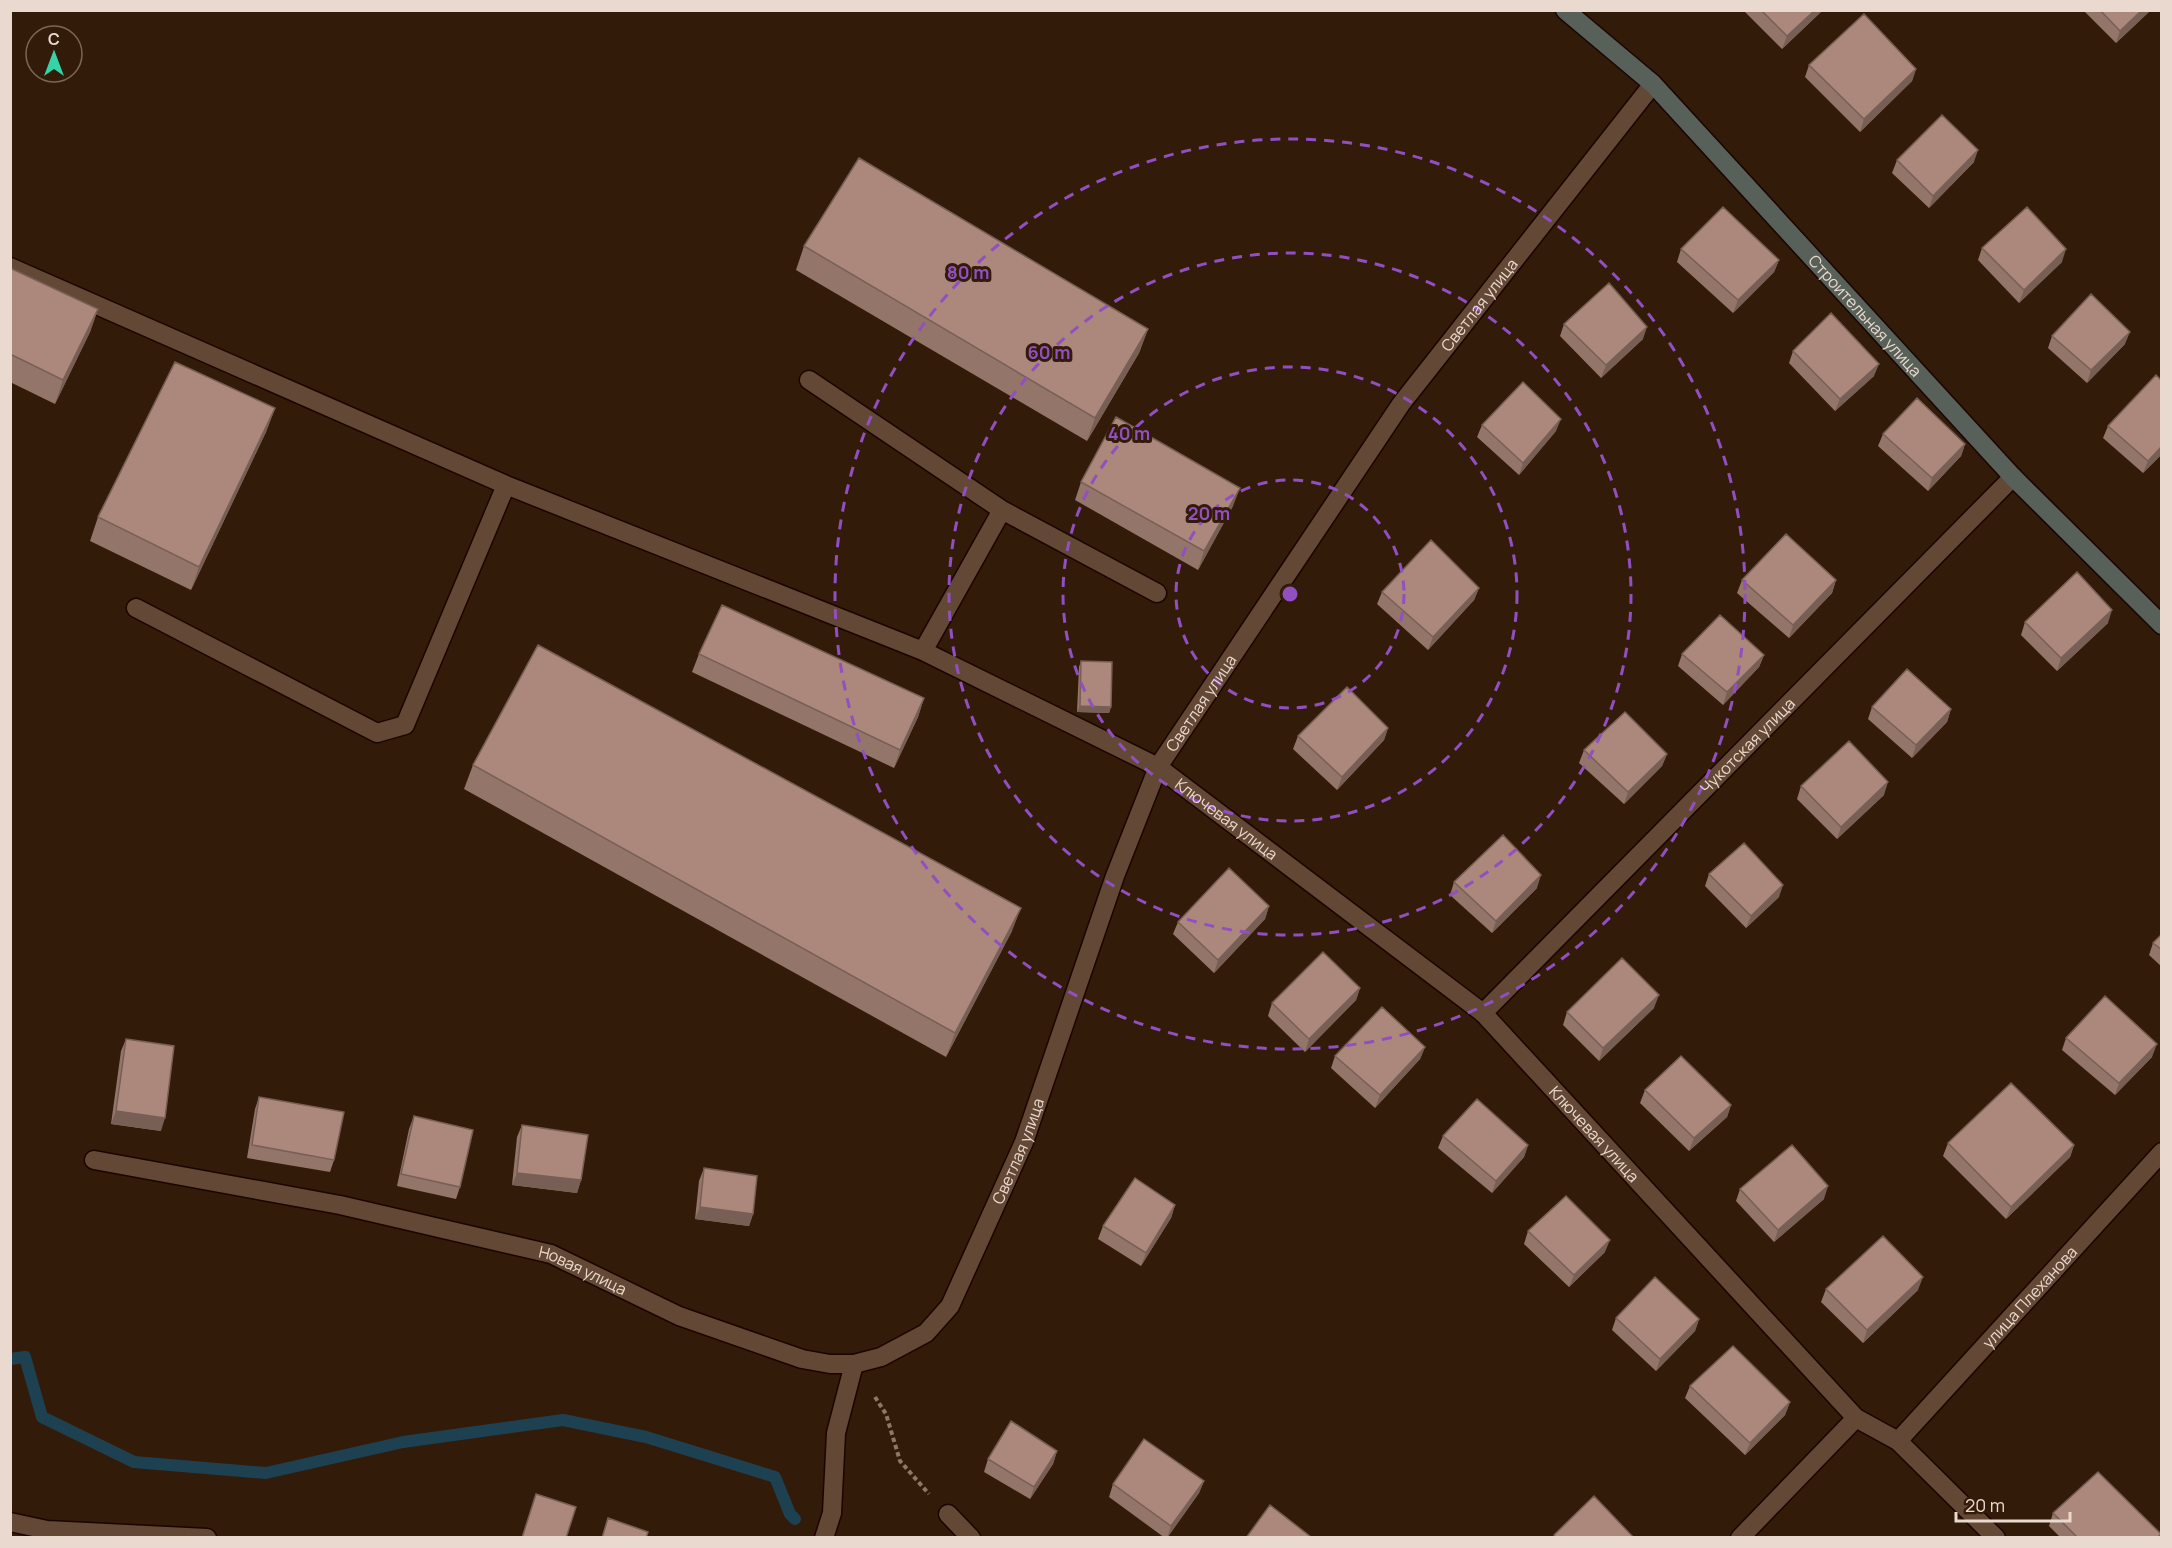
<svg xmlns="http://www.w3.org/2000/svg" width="2172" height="1548" viewBox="0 0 2172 1548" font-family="Manrope,sans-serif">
<rect width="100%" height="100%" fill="#331b09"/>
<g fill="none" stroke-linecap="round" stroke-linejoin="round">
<path stroke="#1e4152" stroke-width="12" d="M 10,1359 L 25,1357 L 42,1417 L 134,1462 L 266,1473 L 403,1442 L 563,1420 L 646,1437 L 775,1477 L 790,1514 L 795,1519"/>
<g stroke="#1a0500" stroke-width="21">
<path id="lane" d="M 10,267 L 506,485 L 923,651 L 1158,767
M 809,380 L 1002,510 L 1157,593
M 136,608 L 377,733 L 405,725 L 506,485
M 923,651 L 1002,510"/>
</g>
<g stroke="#1a0500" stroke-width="21">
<g id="street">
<path id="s1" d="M 1158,767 L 1483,1013 L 1856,1418 L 1898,1441 L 1996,1538"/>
<path id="s2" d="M 1483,1013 L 2013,477"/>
<path id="s3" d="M 94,1160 L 340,1205 L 551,1254 L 679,1316 L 802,1359 L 830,1364 L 854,1364 L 881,1357 L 926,1333 L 950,1306 L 1024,1142 L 1115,876 L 1158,767 L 1401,404 L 1653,84"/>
<path id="s4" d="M 1898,1441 L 2162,1152"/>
<path d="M 948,1514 L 971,1538"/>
<path d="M 10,1522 L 47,1530 L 207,1538"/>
<path d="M 824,1538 L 832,1513 L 836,1433 L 854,1364"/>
<path d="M 1740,1538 L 1856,1418"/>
</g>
</g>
<g stroke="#1a0500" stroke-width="21">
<g id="secondary">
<path id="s5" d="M 1565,10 L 1653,84 L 2013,477 L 2162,625"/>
</g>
</g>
<path stroke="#8c7869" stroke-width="4" stroke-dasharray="4.5 3" stroke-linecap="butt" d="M 875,1397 L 886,1414 L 900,1461 L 929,1494"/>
<use href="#lane" stroke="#624835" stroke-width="18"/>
<use href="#street" stroke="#624835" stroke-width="18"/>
<use href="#secondary" stroke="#586159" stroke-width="18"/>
</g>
<path fill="#93756a" d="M 1743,10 L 1823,10 L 1782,49 Z
M 2083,10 L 2151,10 L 2116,43 Z
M 1809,65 L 1916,69 L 1912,81 L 1860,132 L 1805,77 Z
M 1897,160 L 1974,162 L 1929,208 L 1892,173 Z
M 804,246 L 1148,329 L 1139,353 L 1087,441 L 796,270 Z
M 1982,248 L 2062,262 L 2019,303 L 1978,260 Z
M 1681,249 L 1779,260 L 1774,272 L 1733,313 L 1677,262 Z
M 10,268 L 98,309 L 90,332 L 55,404 L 10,382 Z
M 1564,324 L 1643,339 L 1601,378 L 1560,336 Z
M 2052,336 L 2125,344 L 2087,383 L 2048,348 Z
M 1793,351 L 1874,376 L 1835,411 L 1789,363 Z
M 2162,381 L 2162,454 L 2143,473 L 2103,438 L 2108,426 Z
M 275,408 L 266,432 L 191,590 L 90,541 L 98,517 Z
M 1482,425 L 1556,431 L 1519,475 L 1477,437 Z
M 1883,434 L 1965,444 L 1961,456 L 1928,491 L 1878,446 Z
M 1081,482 L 1233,506 L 1198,570 L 1075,500 Z
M 1742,580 L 1836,580 L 1832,593 L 1789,638 L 1737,593 Z
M 1479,588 L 1474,600 L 1428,650 L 1377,604 L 1382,592 Z
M 2025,622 L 2108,623 L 2057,671 L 2021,635 Z
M 699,654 L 924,698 L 918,717 L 894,768 L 692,672 Z
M 1682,654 L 1764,655 L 1759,667 L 1723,705 L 1678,666 Z
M 1081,661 L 1111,707 L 1109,713 L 1077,712 L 1079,667 Z
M 1872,707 L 1951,709 L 1947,722 L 1912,758 L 1868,719 Z
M 1388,728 L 1384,740 L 1337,790 L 1293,749 L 1298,736 Z
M 1584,750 L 1667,754 L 1662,766 L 1624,804 L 1579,763 Z
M 473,765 L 1012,931 L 946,1057 L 464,789 Z
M 1801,786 L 1884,795 L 1837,839 L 1797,799 Z
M 1709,874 L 1779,897 L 1746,928 L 1705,886 Z
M 1454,882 L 1537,888 L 1492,933 L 1450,895 Z
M 1269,906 L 1265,919 L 1214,973 L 1173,934 L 1178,922 Z
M 2162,934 L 2162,967 L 2149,955 L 2153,943 Z
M 1360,988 L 1356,1000 L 1305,1052 L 1268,1016 L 1272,1003 Z
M 1654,1008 L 1599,1061 L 1563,1025 L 1567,1012 Z
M 2066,1038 L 2152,1057 L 2115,1095 L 2062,1050 Z
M 126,1039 L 161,1131 L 111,1124 L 121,1051 Z
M 1425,1047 L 1420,1059 L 1375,1108 L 1331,1068 L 1335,1056 Z
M 1645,1090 L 1731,1105 L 1727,1117 L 1689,1151 L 1640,1103 Z
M 259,1097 L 334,1160 L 330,1172 L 247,1158 L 255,1109 Z
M 414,1116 L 460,1187 L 456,1199 L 397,1186 L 409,1129 Z
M 522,1125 L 581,1180 L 577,1193 L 512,1185 L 517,1137 Z
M 1443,1136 L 1528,1145 L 1524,1157 L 1492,1193 L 1438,1148 Z
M 1948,1143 L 2074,1145 L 2070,1157 L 2006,1219 L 1943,1156 Z
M 704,1168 L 753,1214 L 749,1226 L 695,1219 L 699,1181 Z
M 1740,1189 L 1824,1199 L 1774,1242 L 1736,1201 Z
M 1175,1205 L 1171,1218 L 1141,1266 L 1098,1239 L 1103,1226 Z
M 1528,1231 L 1605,1252 L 1569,1287 L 1524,1244 Z
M 1826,1289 L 1918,1290 L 1863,1343 L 1821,1302 Z
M 1616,1318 L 1699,1319 L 1695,1331 L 1656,1371 L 1612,1330 Z
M 1690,1386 L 1790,1402 L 1785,1415 L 1745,1455 L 1685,1398 Z
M 1057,1451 L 1053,1464 L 1030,1499 L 984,1472 L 988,1459 Z
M 1204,1481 L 1199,1493 L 1167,1538 L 1165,1538 L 1109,1497 L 1113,1484 Z
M 2053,1513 L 2160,1538 L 2061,1538 L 2049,1526 Z"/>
<path fill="#785f56" d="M 1815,10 L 1823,10 L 1782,49 L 1787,36 Z
M 2142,10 L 2151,10 L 2116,43 L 2120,31 Z
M 1916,69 L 1912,81 L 1860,132 L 1864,119 Z
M 1978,150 L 1974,162 L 1929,208 L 1933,196 Z
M 2066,249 L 2062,262 L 2019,303 L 2024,290 Z
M 1779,260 L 1774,272 L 1733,313 L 1738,300 Z
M 98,309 L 90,332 L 55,404 L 63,380 Z
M 1647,327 L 1643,339 L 1601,378 L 1606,365 Z
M 1148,329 L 1139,353 L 1087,441 L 1095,418 Z
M 2130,332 L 2125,344 L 2087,383 L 2091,370 Z
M 1879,364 L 1874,376 L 1835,411 L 1840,399 Z
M 275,408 L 266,432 L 191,590 L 199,567 Z
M 1561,419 L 1556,431 L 1519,475 L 1523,463 Z
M 1965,444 L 1961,456 L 1928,491 L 1932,478 Z
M 2162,446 L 2162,454 L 2143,473 L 2148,461 Z
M 1240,488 L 1233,506 L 1198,570 L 1204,551 Z
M 1836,580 L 1832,593 L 1789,638 L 1793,625 Z
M 1479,588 L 1474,600 L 1428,650 L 1433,637 Z
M 2112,610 L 2108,623 L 2057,671 L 2061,658 Z
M 1764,655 L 1759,667 L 1723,705 L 1727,692 Z
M 924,698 L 918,717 L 894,768 L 900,750 Z
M 1080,706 L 1111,707 L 1109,713 L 1077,712 Z
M 1951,709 L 1947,722 L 1912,758 L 1916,745 Z
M 1388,728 L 1384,740 L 1337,790 L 1342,777 Z
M 1667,754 L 1662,766 L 1624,804 L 1628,792 Z
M 1888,782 L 1884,795 L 1837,839 L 1841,827 Z
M 1541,875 L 1537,888 L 1492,933 L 1496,921 Z
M 1783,885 L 1779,897 L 1746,928 L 1751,916 Z
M 1269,906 L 1265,919 L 1214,973 L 1218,960 Z
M 1021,908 L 1012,931 L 946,1057 L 955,1033 Z
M 1360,988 L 1356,1000 L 1305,1052 L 1309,1039 Z
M 1659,995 L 1654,1008 L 1599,1061 L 1603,1048 Z
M 2157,1044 L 2152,1057 L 2115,1095 L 2119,1083 Z
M 1425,1047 L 1420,1059 L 1375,1108 L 1380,1095 Z
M 1731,1105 L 1727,1117 L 1689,1151 L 1694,1138 Z
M 116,1111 L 165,1118 L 161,1131 L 111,1124 Z
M 1528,1145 L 1524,1157 L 1492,1193 L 1496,1181 Z
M 2074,1145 L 2070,1157 L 2006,1219 L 2011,1207 Z
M 517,1173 L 581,1180 L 577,1193 L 512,1185 Z
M 1828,1186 L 1824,1199 L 1774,1242 L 1778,1230 Z
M 1175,1205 L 1171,1218 L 1141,1266 L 1146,1253 Z
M 700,1207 L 753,1214 L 749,1226 L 695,1219 Z
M 1610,1240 L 1605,1252 L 1569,1287 L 1574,1275 Z
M 1923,1277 L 1918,1290 L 1863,1343 L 1867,1330 Z
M 1699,1319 L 1695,1331 L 1656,1371 L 1660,1359 Z
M 1790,1402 L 1785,1415 L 1745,1455 L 1750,1443 Z
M 1057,1451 L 1053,1464 L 1030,1499 L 1034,1487 Z
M 1204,1481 L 1199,1493 L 1167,1538 L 1171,1526 Z"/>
<path fill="#ab887b" stroke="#785f56" stroke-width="1.5" d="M 1761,10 L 1815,10 L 1787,36 Z
M 2100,10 L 2142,10 L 2120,31 Z
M 1864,14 L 1916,69 L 1864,119 L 1809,65 Z
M 1942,115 L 1978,150 L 1933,196 L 1897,160 Z
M 859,158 L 1148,329 L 1095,418 L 804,246 Z
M 1723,207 L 1779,260 L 1738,300 L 1681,249 Z
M 2027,207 L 2066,249 L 2024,290 L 1982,248 Z
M 10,268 L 98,309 L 63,380 L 10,354 Z
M 1609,283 L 1647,327 L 1606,365 L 1564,324 Z
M 2091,294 L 2130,332 L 2091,370 L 2052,336 Z
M 1831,313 L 1879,364 L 1840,399 L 1793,351 Z
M 175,362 L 275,408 L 199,567 L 98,517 Z
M 2156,375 L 2162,381 L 2162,446 L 2148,461 L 2108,426 Z
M 1523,382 L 1561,419 L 1523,463 L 1482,425 Z
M 1917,398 L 1965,444 L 1932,478 L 1883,434 Z
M 1116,417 L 1240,488 L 1204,551 L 1081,482 Z
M 1786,534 L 1836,580 L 1793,625 L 1742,580 Z
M 1431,540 L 1479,588 L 1433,637 L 1382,592 Z
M 2077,572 L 2112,610 L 2061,658 L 2025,622 Z
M 722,605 L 924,698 L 900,750 L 699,654 Z
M 1720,615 L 1764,655 L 1727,692 L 1682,654 Z
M 538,645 L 1021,908 L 955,1033 L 473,765 Z
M 1081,661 L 1112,662 L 1111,707 L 1080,706 Z
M 1907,669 L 1951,709 L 1916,745 L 1872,707 Z
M 1347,687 L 1388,728 L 1342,777 L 1298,736 Z
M 1625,712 L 1667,754 L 1628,792 L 1584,750 Z
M 1849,741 L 1888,782 L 1841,827 L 1801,786 Z
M 1503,835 L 1541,875 L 1496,921 L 1454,882 Z
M 1744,843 L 1783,885 L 1751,916 L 1709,874 Z
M 1229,868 L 1269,906 L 1218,960 L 1178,922 Z
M 2162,934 L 2162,950 L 2153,943 Z
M 1323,952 L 1360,988 L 1309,1039 L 1272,1003 Z
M 1622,958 L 1659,995 L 1603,1048 L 1567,1012 Z
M 2105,996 L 2157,1044 L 2119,1083 L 2066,1038 Z
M 1382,1007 L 1425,1047 L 1380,1095 L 1335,1056 Z
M 126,1039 L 174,1046 L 165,1118 L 116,1111 Z
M 1681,1056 L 1731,1105 L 1694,1138 L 1645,1090 Z
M 2011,1083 L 2074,1145 L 2011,1207 L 1948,1143 Z
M 259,1097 L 344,1112 L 334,1160 L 252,1145 Z
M 1477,1099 L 1528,1145 L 1496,1181 L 1443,1136 Z
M 414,1116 L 473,1130 L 460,1187 L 401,1174 Z
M 522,1125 L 588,1135 L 581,1180 L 517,1173 Z
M 1792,1145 L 1828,1186 L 1778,1230 L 1740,1189 Z
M 704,1168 L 757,1176 L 753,1214 L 700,1207 Z
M 1135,1178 L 1175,1205 L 1146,1253 L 1103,1226 Z
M 1566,1196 L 1610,1240 L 1574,1275 L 1528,1231 Z
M 1883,1236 L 1923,1277 L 1867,1330 L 1826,1289 Z
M 1655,1277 L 1699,1319 L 1660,1359 L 1616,1318 Z
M 1733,1346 L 1790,1402 L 1750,1443 L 1690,1386 Z
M 1011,1421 L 1057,1451 L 1034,1487 L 988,1459 Z
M 1144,1439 L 1204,1481 L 1171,1526 L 1113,1484 Z
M 2098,1472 L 2161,1534 L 2157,1538 L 2078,1538 L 2053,1513 Z
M 536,1494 L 576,1507 L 566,1538 L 522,1538 Z
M 1594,1496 L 1634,1538 L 1556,1538 L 1554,1535 Z
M 1270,1505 L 1311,1537 L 1311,1538 L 1246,1538 Z
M 608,1518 L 648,1532 L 646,1538 L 602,1538 Z"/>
<g fill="none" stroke="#914fc2" stroke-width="3" stroke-dasharray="10 8">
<circle cx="1290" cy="594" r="114"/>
<circle cx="1290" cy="594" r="227"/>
<circle cx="1290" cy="594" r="341"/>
<circle cx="1290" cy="594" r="455"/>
</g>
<g text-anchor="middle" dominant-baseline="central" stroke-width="6" stroke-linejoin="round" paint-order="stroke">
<g font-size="16" fill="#ead9ce" stroke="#331b09">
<text stroke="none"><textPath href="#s3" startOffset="2048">Светлая улица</textPath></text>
<text stroke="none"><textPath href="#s5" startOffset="429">Строительная улица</textPath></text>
<text stroke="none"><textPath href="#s3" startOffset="1562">Светлая улица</textPath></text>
<text stroke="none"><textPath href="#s2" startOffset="376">Чукотская улица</textPath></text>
<text stroke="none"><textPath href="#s1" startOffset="86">Ключевая улица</textPath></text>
<text stroke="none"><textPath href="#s1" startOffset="572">Ключевая улица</textPath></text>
<text stroke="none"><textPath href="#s3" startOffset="1076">Светлая улица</textPath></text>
<text stroke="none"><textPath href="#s3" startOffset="502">Новая улица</textPath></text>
<text stroke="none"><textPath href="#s4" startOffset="195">улица Плеханова</textPath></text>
</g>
</g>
<circle cx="1290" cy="594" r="9" fill="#914fc2" stroke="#331b09" stroke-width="3"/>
<g font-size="18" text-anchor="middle" font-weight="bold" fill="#914fc2" stroke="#331b09" stroke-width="6" stroke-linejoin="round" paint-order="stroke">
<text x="968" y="279">80 m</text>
<text x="1049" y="359">60 m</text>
<text x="1129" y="440">40 m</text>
<text x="1209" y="520">20 m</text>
</g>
<rect width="2172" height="1548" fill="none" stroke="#ead9ce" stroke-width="24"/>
<g transform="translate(54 54)"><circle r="28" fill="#331b09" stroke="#7c6758" stroke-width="1.5"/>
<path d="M0-4.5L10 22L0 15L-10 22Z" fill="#34d4a8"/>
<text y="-9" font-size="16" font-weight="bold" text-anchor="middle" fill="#ead9ce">С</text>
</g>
<path d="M1956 1512v9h114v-9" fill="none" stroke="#ead9ce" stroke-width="3"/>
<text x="1965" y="1512" font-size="18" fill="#ead9ce" stroke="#331b09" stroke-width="4.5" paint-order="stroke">20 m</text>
</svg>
